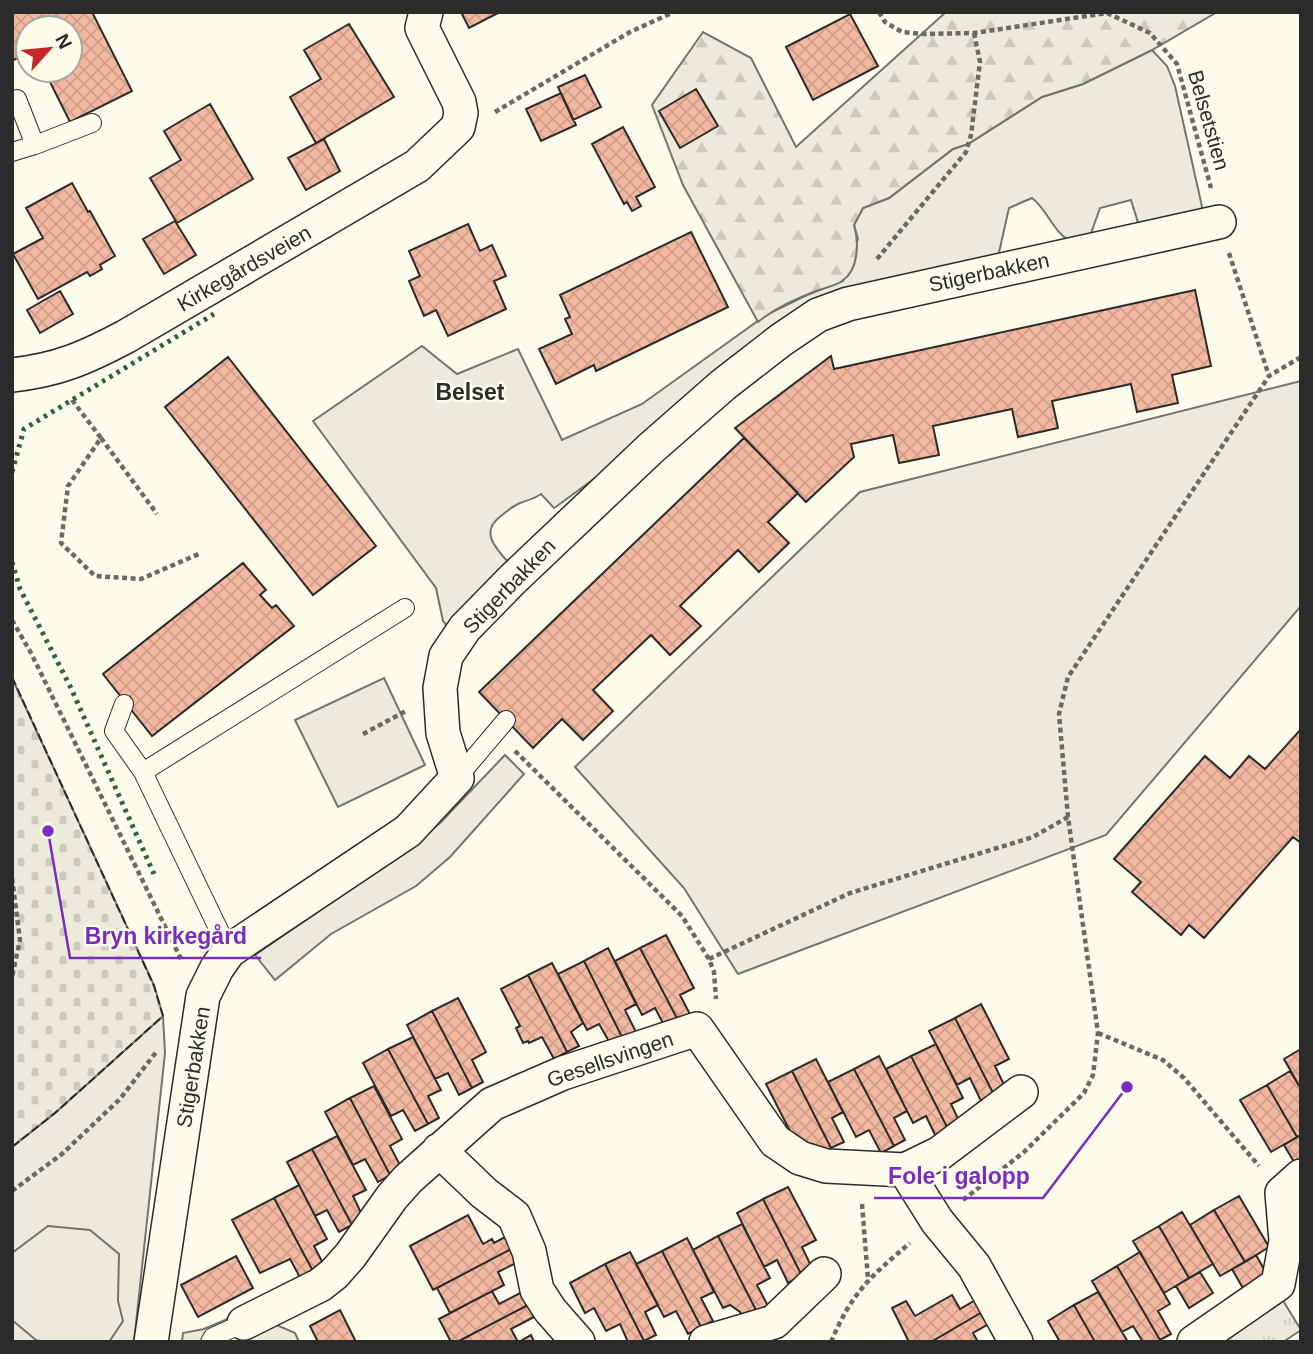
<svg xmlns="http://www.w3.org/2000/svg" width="1313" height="1354" viewBox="0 0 1313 1354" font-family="Arial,sans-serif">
<defs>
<pattern id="forest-firs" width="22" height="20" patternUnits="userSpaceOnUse" patternTransform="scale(1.75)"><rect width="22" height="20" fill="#ecebdb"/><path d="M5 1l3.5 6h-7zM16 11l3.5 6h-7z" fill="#cbcabc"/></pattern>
<pattern id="cemetery-stones" width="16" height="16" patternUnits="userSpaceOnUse" patternTransform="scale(1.75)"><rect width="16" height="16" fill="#ecebdb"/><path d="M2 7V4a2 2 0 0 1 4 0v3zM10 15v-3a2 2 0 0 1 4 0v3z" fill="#cbcabc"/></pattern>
<pattern id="park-tufts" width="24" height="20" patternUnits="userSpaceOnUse" patternTransform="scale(1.75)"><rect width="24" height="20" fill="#ecebdb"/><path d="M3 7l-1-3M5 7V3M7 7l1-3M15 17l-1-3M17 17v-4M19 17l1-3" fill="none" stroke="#cbcabc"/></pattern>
<pattern id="building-cross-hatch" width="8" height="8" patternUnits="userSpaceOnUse" patternTransform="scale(1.75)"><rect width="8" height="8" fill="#f2b8a0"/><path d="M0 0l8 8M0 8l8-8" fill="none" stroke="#d09e8a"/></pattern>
</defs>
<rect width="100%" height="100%" fill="#fdfbea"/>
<path fill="#ecebdb" stroke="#74746e" stroke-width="2" d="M 1152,50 L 1167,66 L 1175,86 L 1203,211 L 1140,229 L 1131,200 L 1100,208 L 1090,236 L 1070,241 C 1053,232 1047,209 1032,198 L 1009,208 L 998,257 L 845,295 L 557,506 L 554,508 L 541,494 C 534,499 528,500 520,503 C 513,506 507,511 501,516 C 480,531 494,547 509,563 L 451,630 L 443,621 L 436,588 L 313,421 L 422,346 L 457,374 L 518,349 L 562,440 L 642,404 L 766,315 L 807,295 L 843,281 L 858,239 L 854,225 L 863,208 L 889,198 L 953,149 L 968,144 L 1042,97 L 1083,84 Z
M 1301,381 L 1301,606 L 1106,835 L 738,974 L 684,888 L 575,767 L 860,492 Z
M 163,1016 L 165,1053 L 134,1342 L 12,1342 L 12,1147 L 55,1113 Z"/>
<path fill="url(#forest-firs)" stroke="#74746e" stroke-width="2" d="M 946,12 L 1217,12 L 1152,50 L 1083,84 L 1042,97 L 968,144 L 953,149 L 889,198 L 863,208 L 854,225 C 859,242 859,270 842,281 C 835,286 824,288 816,291 C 796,299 775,308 758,322 L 683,185 L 652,105 L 703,32 L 751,58 L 796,147 Z"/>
<path fill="url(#cemetery-stones)" stroke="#74746e" stroke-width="2" d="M 12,678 L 154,985 L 163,1016 L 55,1113 L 12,1147 Z"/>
<path fill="url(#park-tufts)" stroke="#74746e" stroke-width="2" d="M 1282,1299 L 1301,1330 L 1283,1342 L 1215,1342 Z"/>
<path fill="#eceadb" stroke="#74746e" stroke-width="2" d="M 384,678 L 425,765 L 338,807 L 295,720 Z
M 505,755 L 524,774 L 450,857 L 416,886 L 331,934 L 275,980 L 255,955 L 410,848 L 440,823 Z
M 48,1226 L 90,1230 L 119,1254 L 118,1301 L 123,1321 L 109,1342 L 43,1342 L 36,1340 L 12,1320 L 12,1253 Z
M 260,1305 L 272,1323 L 295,1333 L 299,1342 L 182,1342 L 183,1333 L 204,1329 Z"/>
<path fill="url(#building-cross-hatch)" stroke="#2b2b2b" stroke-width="2" d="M 12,12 L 92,12 L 132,91 L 70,122 L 44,70 L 70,70 L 70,28 L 28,28 L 28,53 L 12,61 Z
M 461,12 L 500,12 L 469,28 Z
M 850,14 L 878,66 L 813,100 L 786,47 Z
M 349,24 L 394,97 L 316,143 L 290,97 L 321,79 L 304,50 Z
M 585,75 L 601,107 L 573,120 L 558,87 Z
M 696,89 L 718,126 L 680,148 L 659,111 Z
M 561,93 L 576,125 L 541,141 L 526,109 Z
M 210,104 L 253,179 L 177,223 L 150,178 L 181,160 L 164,131 Z
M 623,127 L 655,187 L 636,197 L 641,206 L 632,211 L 627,202 L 624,204 L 592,144 Z
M 324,139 L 340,171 L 306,190 L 288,158 Z
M 72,183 L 88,212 L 90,211 L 115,256 L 100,265 L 102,269 L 90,276 L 87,272 L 38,299 L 13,254 L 43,238 L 26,208 Z
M 175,221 L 196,255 L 164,274 L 143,239 Z
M 468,224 L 480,251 L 492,245 L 506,276 L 494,281 L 506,309 L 448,336 L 436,310 L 424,316 L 409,281 L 420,276 L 409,251 Z
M 691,232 L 728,307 L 596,371 L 594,365 L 556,384 L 539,349 L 572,334 L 565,319 L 570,317 L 560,295 Z
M 1195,290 L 1211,366 L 1172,375 L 1178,403 L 1137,412 L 1131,384 L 1052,401 L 1058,428 L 1018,437 L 1012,409 L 933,426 L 939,455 L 899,463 L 893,435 L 851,444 L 854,457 L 806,502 L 735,428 L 831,356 L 834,369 Z
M 60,291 L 73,314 L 40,333 L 27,310 Z
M 228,357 L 376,546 L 313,595 L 165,407 Z
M 744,438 L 798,493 L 768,522 L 789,543 L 759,572 L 738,550 L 680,606 L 701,626 L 670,655 L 651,635 L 593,690 L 613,711 L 583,740 L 562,719 L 533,748 L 479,692 Z
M 243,563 L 266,590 L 260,595 L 272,608 L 276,605 L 294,626 L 152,736 L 103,674 Z
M 1301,729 L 1301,843 L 1293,837 L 1204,938 L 1189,925 L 1181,935 L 1132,892 L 1141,882 L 1114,859 L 1205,756 L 1230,778 L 1249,756 L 1265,769 Z
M 666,935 L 694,988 L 680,995 L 692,1018 L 680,1024 L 640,948 Z
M 608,948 L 636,1004 L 625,1010 L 636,1032 L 623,1039 L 584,961 Z
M 640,948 L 680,1024 L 667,1031 L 655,1008 L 642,1015 L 615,961 Z
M 584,961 L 623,1039 L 611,1045 L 599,1024 L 587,1030 L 558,974 Z
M 552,963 L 583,1023 L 571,1032 L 579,1046 L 567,1052 L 528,975 Z
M 528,975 L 567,1052 L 554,1059 L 542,1037 L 529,1043 L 528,1041 L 523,1043 L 516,1028 L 520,1026 L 501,989 Z
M 458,998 L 486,1052 L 472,1060 L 483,1082 L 472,1088 L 432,1011 Z
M 981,1004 L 1009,1059 L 995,1066 L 1006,1089 L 994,1095 L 955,1018 Z
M 432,1011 L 472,1088 L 459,1095 L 448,1073 L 435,1079 L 407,1025 Z
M 955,1018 L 994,1095 L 981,1101 L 970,1078 L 957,1085 L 929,1031 Z
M 413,1037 L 441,1090 L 428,1096 L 439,1118 L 428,1124 L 388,1049 Z
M 936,1044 L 963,1098 L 951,1104 L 962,1127 L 950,1133 L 911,1056 Z
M 388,1049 L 428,1124 L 415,1131 L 403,1110 L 391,1116 L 363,1063 Z
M 1301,1049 L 1301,1089 L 1284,1059 Z
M 879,1056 L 907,1111 L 894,1118 L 905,1140 L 894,1146 L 854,1069 Z
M 911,1056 L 950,1133 L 937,1139 L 926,1116 L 913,1123 L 886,1069 Z
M 816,1059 L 843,1112 L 832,1118 L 844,1142 L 831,1148 L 792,1071 Z
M 854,1069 L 894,1146 L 881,1153 L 869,1130 L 856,1137 L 828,1082 Z
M 792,1071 L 831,1148 L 819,1155 L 813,1144 L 809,1146 L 807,1142 L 798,1147 L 766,1084 Z
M 1290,1071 L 1301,1089 L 1301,1135 L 1297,1137 L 1267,1085 Z
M 1267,1085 L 1297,1137 L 1271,1152 L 1240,1100 Z
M 374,1086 L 402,1139 L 390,1146 L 402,1169 L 390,1175 L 350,1098 Z
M 350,1098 L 390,1175 L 378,1182 L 365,1159 L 353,1165 L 325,1112 Z
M 1301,1135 L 1301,1165 L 1297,1167 L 1284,1145 Z
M 337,1136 L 366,1190 L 353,1196 L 364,1219 L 352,1225 L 312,1149 Z
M 312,1149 L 352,1225 L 339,1232 L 327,1210 L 315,1216 L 287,1162 Z
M 299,1185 L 327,1239 L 314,1246 L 326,1269 L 315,1275 L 274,1198 Z
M 788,1187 L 816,1240 L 802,1247 L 813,1270 L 802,1276 L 763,1199 Z
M 1239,1196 L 1269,1247 L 1245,1262 L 1214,1210 Z
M 274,1198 L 315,1275 L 302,1281 L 290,1259 L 260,1273 L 232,1220 Z
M 763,1199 L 802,1276 L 788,1283 L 777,1260 L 764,1267 L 737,1213 Z
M 1214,1210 L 1245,1262 L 1220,1276 L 1190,1225 Z
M 1182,1212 L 1213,1264 L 1189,1278 L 1159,1226 Z
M 468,1215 L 483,1244 L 492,1239 L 494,1243 L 507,1236 L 513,1248 L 433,1290 L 410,1246 Z
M 742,1224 L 770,1278 L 757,1285 L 769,1308 L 758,1314 L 718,1236 Z
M 1159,1226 L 1189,1278 L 1164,1293 L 1133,1241 Z
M 718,1236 L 758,1314 L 745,1320 L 740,1312 L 730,1305 L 723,1308 L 693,1250 Z
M 687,1238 L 714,1292 L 701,1298 L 713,1321 L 701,1327 L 662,1251 Z
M 513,1248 L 520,1261 L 498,1272 L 504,1285 L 450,1313 L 437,1288 Z
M 662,1251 L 701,1327 L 688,1334 L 676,1311 L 664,1317 L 636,1264 Z
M 630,1252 L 658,1305 L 645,1312 L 656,1335 L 644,1341 L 605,1264 Z
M 1140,1252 L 1170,1304 L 1158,1311 L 1171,1334 L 1160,1340 L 1117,1266 Z
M 1256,1255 L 1269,1278 L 1245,1292 L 1232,1269 Z
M 236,1256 L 253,1288 L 198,1317 L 181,1285 Z
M 605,1264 L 644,1341 L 643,1342 L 628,1342 L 620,1324 L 606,1331 L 594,1308 L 585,1313 L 570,1283 Z
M 1117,1266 L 1160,1340 L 1158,1342 L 1143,1342 L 1133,1326 L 1122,1332 L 1092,1281 Z
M 1200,1272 L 1213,1293 L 1189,1308 L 1176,1286 Z
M 492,1291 L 499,1304 L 522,1292 L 528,1305 L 457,1342 L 451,1342 L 439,1319 Z
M 1098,1292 L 1128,1342 L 1095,1342 L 1074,1305 Z
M 952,1295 L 960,1309 L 982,1296 L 989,1308 L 931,1342 L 909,1342 L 892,1308 L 906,1301 L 915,1316 Z
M 528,1305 L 534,1317 L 511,1329 L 518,1342 L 457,1342 Z
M 1074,1305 L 1095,1342 L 1060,1342 L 1048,1321 Z
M 989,1308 L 996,1320 L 973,1333 L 978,1342 L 931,1342 Z
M 340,1310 L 356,1342 L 318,1342 L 310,1326 Z
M 531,1335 L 534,1342 L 519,1342 Z"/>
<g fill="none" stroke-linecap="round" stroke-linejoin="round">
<g stroke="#2b2b2b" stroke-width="20">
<path id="lane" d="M 35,145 L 92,123
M 12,152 L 35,145 L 17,99
M 124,704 L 114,731 L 143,772
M 457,778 L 506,720
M 229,951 L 143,772 L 405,608
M 210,1342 L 213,1337 L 244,1323"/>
</g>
<g stroke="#2b2b2b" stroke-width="36">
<path id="street" d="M 12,375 C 58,370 85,358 125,337 L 417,166 L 458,127 L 461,113 L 459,102 L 422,28 L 426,12
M 439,1150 L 484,1193 L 514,1216 L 529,1251 L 537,1290 L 550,1310 L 578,1342
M 905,1170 L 940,1153 L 1021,1092
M 244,1323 L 320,1285 L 334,1274 L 350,1256 L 392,1197 L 408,1179 L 492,1104 L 563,1073 L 697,1029 L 775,1141 L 800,1158 L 826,1166 L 905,1170 L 937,1221 L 974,1266 L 1016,1342
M 151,1342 L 203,996 L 217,968 L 229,951 L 408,831 L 457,778 L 443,733 L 440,688 L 446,656 L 465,628 L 512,580 L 650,449 L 723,385 L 781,340 L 818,315 L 848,304 L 1219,222
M 706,1342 L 774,1322 L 824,1274
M 1194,1342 L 1278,1284 L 1286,1241 L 1282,1193 L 1301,1176"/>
</g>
<path stroke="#6a6964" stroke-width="4.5" stroke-dasharray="5 3.5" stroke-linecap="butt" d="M 879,12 L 885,22 L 902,32 L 924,34 L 974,33 L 1107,13 L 1150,33 L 1177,64 L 1211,188
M 495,112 L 630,32 L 674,12
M 1229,253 L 1269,376
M 877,259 L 966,152 L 971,135 L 980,62 L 974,33
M 72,400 L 101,438 L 68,486 L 61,543 L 95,576 L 141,579 L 201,553
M 101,438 L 157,514
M 12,620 L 31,653 L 182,961
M 363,734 L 406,711
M 515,751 L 682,916 L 709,959 L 714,972 L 716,999
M 12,878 L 20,940 L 12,977
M 709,959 L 850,893 L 1033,837 L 1068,817
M 1098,1033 L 1163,1060 L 1184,1078 L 1259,1166
M 12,1191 L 62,1154 L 120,1099 L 157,1051
M 963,1200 L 1024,1152 L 1084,1093 L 1093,1075 L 1098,1033 L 1068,817 L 1059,714 L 1068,677 L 1269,376 L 1301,357
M 862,1204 L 868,1279
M 831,1342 C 852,1292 870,1277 910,1243"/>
<use href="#lane" stroke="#fdfbea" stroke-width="18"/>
<use href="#street" stroke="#fdfbea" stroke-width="33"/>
<path stroke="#34623c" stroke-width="5" stroke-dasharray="3.5 5" stroke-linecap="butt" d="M 12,472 L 24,429 L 214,314
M 12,562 L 20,589 L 70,686 L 154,874"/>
<path stroke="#2b2b2b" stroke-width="2" stroke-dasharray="9 3.5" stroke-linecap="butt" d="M 12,677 L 154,986 L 163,1016 L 55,1113 L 12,1147"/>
</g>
<g text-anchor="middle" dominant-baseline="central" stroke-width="5" stroke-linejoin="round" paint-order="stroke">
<g font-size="21" fill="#2b2b2b" stroke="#fdfbea">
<text transform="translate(1209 120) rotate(74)">Belsetstien</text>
<text transform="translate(244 268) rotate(-30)">Kirkegårdsveien</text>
<text transform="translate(989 272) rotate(-12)">Stigerbakken</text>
<text transform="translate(509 586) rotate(-46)">Stigerbakken</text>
<text transform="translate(610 1059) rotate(-19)">Gesellsvingen</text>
<text transform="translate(193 1067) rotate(-81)">Stigerbakken</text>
</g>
<g font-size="23" font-weight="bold" fill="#2b2b2b" stroke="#fdfbea">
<text x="470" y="392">Belset</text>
</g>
</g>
<path fill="none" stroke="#7b2cbf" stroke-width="2.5" d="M48 831L70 958H261M1127 1087L1043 1198H874"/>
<g fill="#7b2cbf" stroke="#fdfbea" stroke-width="2.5">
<circle cx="48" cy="831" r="7"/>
<circle cx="1127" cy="1087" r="7"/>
</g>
<g font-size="23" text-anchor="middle" font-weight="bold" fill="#7b2cbf" stroke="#fdfbea" stroke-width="5" stroke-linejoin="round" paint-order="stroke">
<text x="166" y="944">Bryn kirkegård</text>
<text x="959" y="1184">Fole i galopp</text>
</g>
<rect width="1313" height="1354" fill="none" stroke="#2b2b2b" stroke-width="28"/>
<g transform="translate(49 49) rotate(63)"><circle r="33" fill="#fdfbea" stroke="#a9a89e" stroke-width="2"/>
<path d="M0-5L12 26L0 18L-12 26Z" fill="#c62828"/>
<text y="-10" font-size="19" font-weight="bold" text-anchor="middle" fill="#2b2b2b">N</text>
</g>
</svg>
